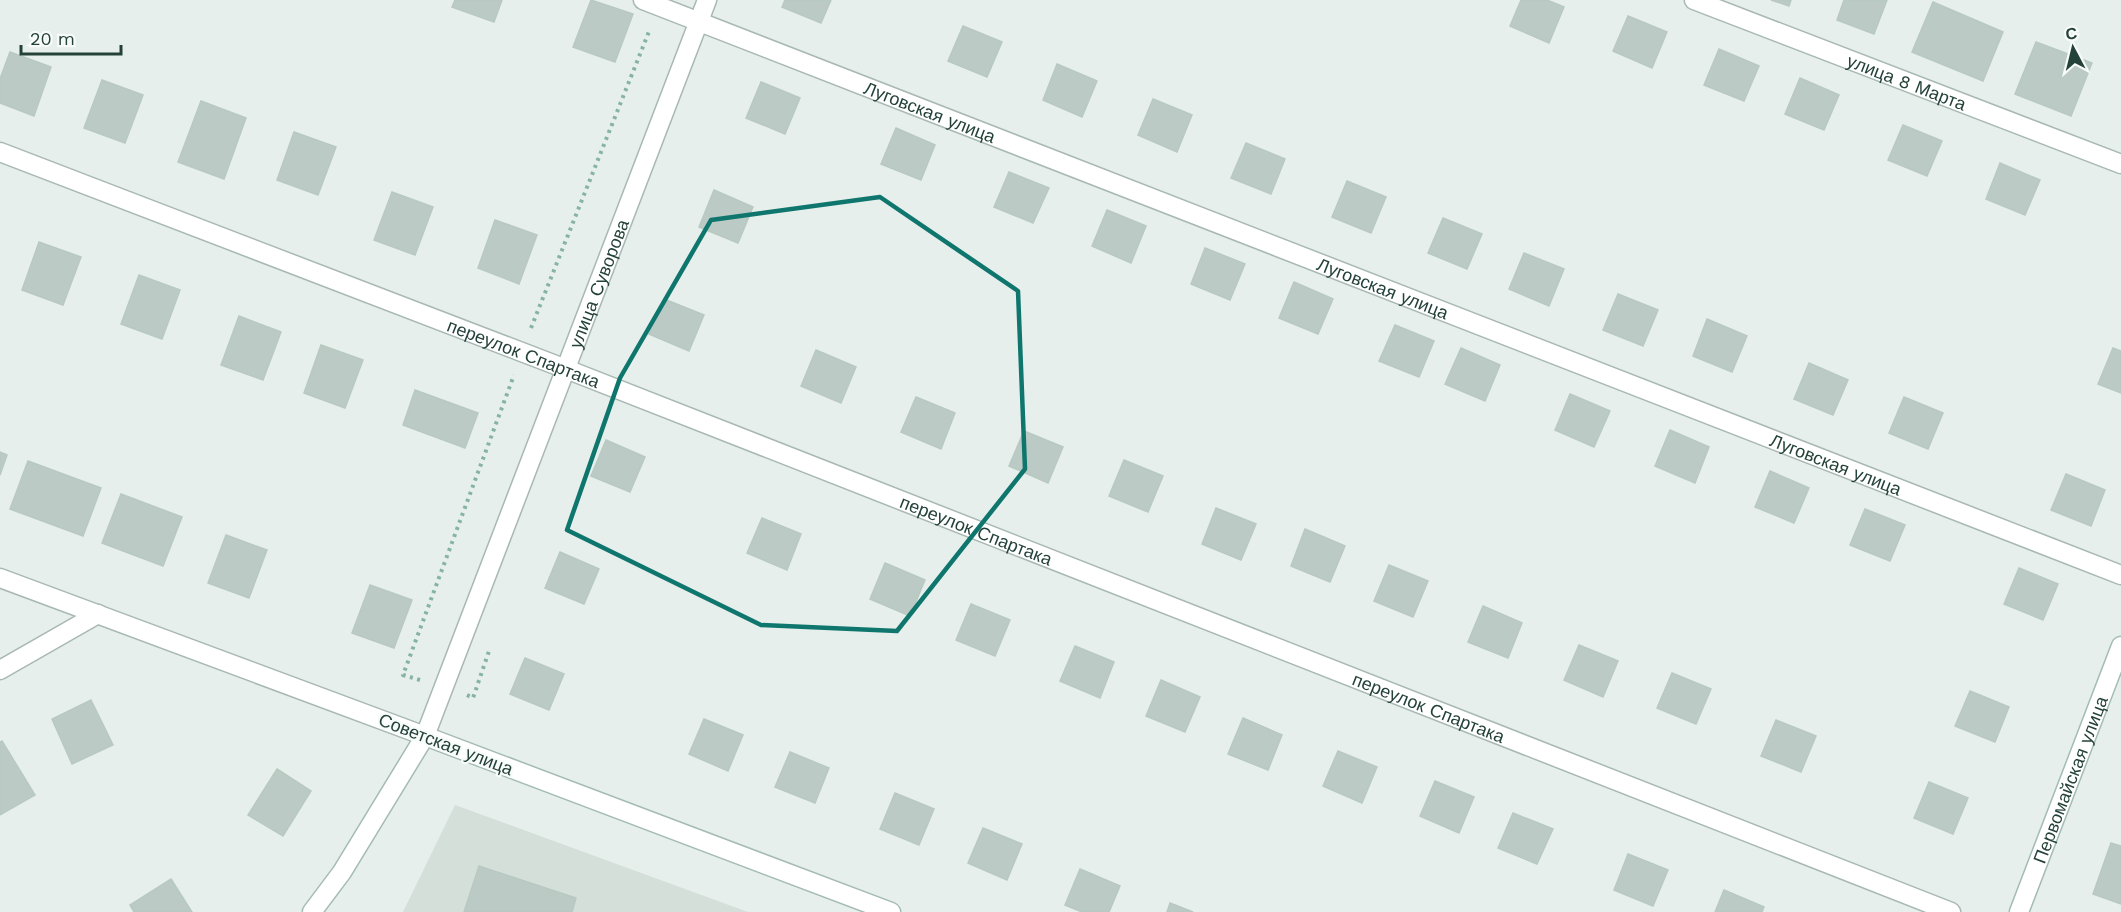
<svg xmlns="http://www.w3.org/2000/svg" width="2121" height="912" viewBox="0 0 2121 912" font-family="'Work Sans',sans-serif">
<rect width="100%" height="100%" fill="#e6efeb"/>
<path fill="#d4dfda" d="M 455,805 L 748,912 L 403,912 Z"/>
<path fill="#bbcac4" stroke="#b8c9c2" stroke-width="1.5" d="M 455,0 L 502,0 L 494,22 L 452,7 Z
M 591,0 L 633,14 L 615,62 L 573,47 Z
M 785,0 L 831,0 L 821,23 L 782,7 Z
M 1521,0 L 1547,0 L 1564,7 L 1549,43 L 1510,26 Z
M 1771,0 L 1791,0 L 1789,6 Z
M 1844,0 L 1887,0 L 1874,34 L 1837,20 Z
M 1933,2 L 2003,32 L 1983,81 L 1912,52 Z
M 1628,16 L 1667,32 L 1652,68 L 1613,51 Z
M 963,26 L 1002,42 L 987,77 L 948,61 Z
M 2036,42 L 2092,63 L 2071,116 L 2015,94 Z
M 1719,49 L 1759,66 L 1744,101 L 1704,85 Z
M 10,52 L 51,67 L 34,116 L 0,103 L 0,79 Z
M 1057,64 L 1097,81 L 1082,117 L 1043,100 Z
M 1800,78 L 1839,95 L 1824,130 L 1785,114 Z
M 102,80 L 143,95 L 125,143 L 84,128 Z
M 761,82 L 800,98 L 785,134 L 746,118 Z
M 1153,99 L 1192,115 L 1177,152 L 1138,135 Z
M 201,101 L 246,118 L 224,179 L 178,162 Z
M 1903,125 L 1942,141 L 1927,176 L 1888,160 Z
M 896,128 L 935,145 L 921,180 L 881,164 Z
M 294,132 L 336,147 L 318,195 L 277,180 Z
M 1246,143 L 1285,159 L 1271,194 L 1231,178 Z
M 2000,163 L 2040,180 L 2025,215 L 1986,199 Z
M 1009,172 L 1049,188 L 1033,223 L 994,207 Z
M 1347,181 L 1386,197 L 1371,233 L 1332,217 Z
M 714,190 L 753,207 L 738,243 L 699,227 Z
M 392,192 L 433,207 L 415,255 L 374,240 Z
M 1107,210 L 1146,226 L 1131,263 L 1092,246 Z
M 1443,218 L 1482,234 L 1467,269 L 1428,253 Z
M 495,220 L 537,235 L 519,284 L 478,268 Z
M 39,242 L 81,257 L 63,305 L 22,290 Z
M 1205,248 L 1245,264 L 1230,300 L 1191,284 Z
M 1524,253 L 1564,269 L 1549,306 L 1509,289 Z
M 139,275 L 180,290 L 162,339 L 121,324 Z
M 1294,282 L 1333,299 L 1318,334 L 1279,318 Z
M 1618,294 L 1658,310 L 1643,346 L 1603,330 Z
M 664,299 L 704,315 L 689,351 L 649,334 Z
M 239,316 L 281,332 L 263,380 L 221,365 Z
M 1707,319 L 1747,336 L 1732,372 L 1693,356 Z
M 1395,325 L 1434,341 L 1419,377 L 1379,361 Z
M 321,345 L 363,360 L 345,408 L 304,393 Z
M 1461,348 L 1500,365 L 1485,401 L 1445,384 Z
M 2113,348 L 2121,351 L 2121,393 L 2098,384 Z
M 816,350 L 856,367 L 841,403 L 801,386 Z
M 1809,363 L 1848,380 L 1833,415 L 1794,399 Z
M 415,390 L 478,413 L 465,448 L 403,425 Z
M 1570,394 L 1610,411 L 1594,447 L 1555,430 Z
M 916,397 L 955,413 L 941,449 L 901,432 Z
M 1904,397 L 1943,413 L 1928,449 L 1889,433 Z
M 1670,430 L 1709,447 L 1695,483 L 1655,466 Z
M 1024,431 L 1063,447 L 1048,483 L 1009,466 Z
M 606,440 L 645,457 L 630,492 L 591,476 Z
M 0,452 L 7,455 L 0,475 Z
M 1124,460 L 1163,476 L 1148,512 L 1109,496 Z
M 28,461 L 101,488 L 83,536 L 10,509 Z
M 1770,471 L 1809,488 L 1794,523 L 1755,507 Z
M 2066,474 L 2105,490 L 2091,526 L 2051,510 Z
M 121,494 L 182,517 L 163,566 L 102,543 Z
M 1216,508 L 1256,524 L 1241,560 L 1202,544 Z
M 1865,509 L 1905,525 L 1890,561 L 1850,545 Z
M 762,518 L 801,534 L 787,570 L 747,553 Z
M 1305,529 L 1345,546 L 1330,582 L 1291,566 Z
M 226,535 L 267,550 L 249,598 L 208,583 Z
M 560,552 L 599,569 L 584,604 L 545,588 Z
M 885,563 L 925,580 L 910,616 L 870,599 Z
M 1389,565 L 1428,581 L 1413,617 L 1374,601 Z
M 2019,568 L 2058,584 L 2043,620 L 2004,604 Z
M 370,585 L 412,600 L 394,648 L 352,633 Z
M 971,604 L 1010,620 L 995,656 L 956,640 Z
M 1483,606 L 1522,623 L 1508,658 L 1468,642 Z
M 1579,645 L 1618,661 L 1603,697 L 1564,680 Z
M 1075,646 L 1114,662 L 1100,698 L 1060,681 Z
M 525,658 L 564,674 L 549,710 L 510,694 Z
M 1672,673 L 1711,689 L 1696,724 L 1657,708 Z
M 1161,680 L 1200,697 L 1185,732 L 1146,716 Z
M 1970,691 L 2009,707 L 1995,742 L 1955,726 Z
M 91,700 L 113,745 L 72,764 L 52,719 Z
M 1243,718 L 1282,735 L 1268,770 L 1228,754 Z
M 704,719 L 743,735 L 728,771 L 689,754 Z
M 1776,720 L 1816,736 L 1801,772 L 1761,756 Z
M 2,741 L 35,795 L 0,815 L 0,742 Z
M 1338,751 L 1377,767 L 1362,803 L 1323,786 Z
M 790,752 L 829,768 L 815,803 L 775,787 Z
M 277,769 L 311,791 L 283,836 L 248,815 Z
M 1435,781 L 1474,797 L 1459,833 L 1420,816 Z
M 1929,782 L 1968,798 L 1953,834 L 1914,818 Z
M 895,793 L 934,809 L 919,845 L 880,829 Z
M 1513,813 L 1553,829 L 1537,864 L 1498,848 Z
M 983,828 L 1022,844 L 1007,880 L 968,863 Z
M 2111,843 L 2121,846 L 2121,904 L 2093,894 Z
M 1628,854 L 1668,870 L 1653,906 L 1614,890 Z
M 479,866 L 576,898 L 572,912 L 464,912 Z
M 1080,869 L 1120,886 L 1109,912 L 1082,912 L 1065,905 Z
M 171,879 L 192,912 L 134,912 L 130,905 Z
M 1724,890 L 1764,907 L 1762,912 L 1715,912 Z
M 1170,903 L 1193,912 L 1167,912 Z"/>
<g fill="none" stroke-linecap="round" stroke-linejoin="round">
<g stroke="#a8b8b2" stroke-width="21">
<g id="street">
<path id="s1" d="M 643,0 L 2121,575"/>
<path id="s2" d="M 1694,0 L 2121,164"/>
<path id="s3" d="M 0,152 L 566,369 L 1951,912"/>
<path id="s4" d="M 0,578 L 425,736 L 707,0"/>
<path d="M 0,670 L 98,614"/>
</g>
</g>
<g stroke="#a4bbb3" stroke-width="21">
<g id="secondary">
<path d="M 312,912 L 342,872 L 425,736 L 891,912"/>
<path id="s5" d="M 2019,912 L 2121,646"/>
</g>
</g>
<path stroke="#86b3a5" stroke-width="4" stroke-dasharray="3 4.5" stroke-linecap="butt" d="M 531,328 L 650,29
M 420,680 L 403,675 L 514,375
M 467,695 L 473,698 L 489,651"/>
<use href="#street" stroke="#fff" stroke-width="18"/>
<use href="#secondary" stroke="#fff" stroke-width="18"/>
</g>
<path fill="none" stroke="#0f766e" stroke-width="4.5" stroke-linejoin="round" d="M 880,197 L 1018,291 L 1025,469 L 897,631 L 761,625 L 567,530 L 620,378 L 711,220 Z"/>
<g text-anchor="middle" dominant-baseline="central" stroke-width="4.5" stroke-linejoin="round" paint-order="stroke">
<g font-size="18" fill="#24423a" stroke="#f7fbf9">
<text stroke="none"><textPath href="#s2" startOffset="228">улица 8 Марта</textPath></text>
<text stroke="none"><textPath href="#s1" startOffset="308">Луговская улица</textPath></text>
<text stroke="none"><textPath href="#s4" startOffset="938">улица Суворова</textPath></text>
<text stroke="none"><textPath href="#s1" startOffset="794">Луговская улица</textPath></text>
<text stroke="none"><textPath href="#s3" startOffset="561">переулок Спартака</textPath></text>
<text stroke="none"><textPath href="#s1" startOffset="1280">Луговская улица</textPath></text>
<text stroke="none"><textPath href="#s3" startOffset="1047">переулок Спартака</textPath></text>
<text stroke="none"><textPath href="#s3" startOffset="1533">переулок Спартака</textPath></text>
<text transform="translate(446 744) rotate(21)">Советская улица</text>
<text stroke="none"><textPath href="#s5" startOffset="142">Первомайская улица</textPath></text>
</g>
</g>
<g transform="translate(2073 48) rotate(353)" stroke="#f7fbf9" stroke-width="4.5" paint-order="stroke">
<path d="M0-4.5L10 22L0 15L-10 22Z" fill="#24423a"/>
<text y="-9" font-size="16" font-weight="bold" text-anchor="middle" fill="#24423a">С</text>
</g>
<path d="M21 45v9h100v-9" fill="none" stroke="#24423a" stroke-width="3"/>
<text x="30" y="45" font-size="18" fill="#24423a" stroke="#f7fbf9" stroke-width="4.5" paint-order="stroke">20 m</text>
</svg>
